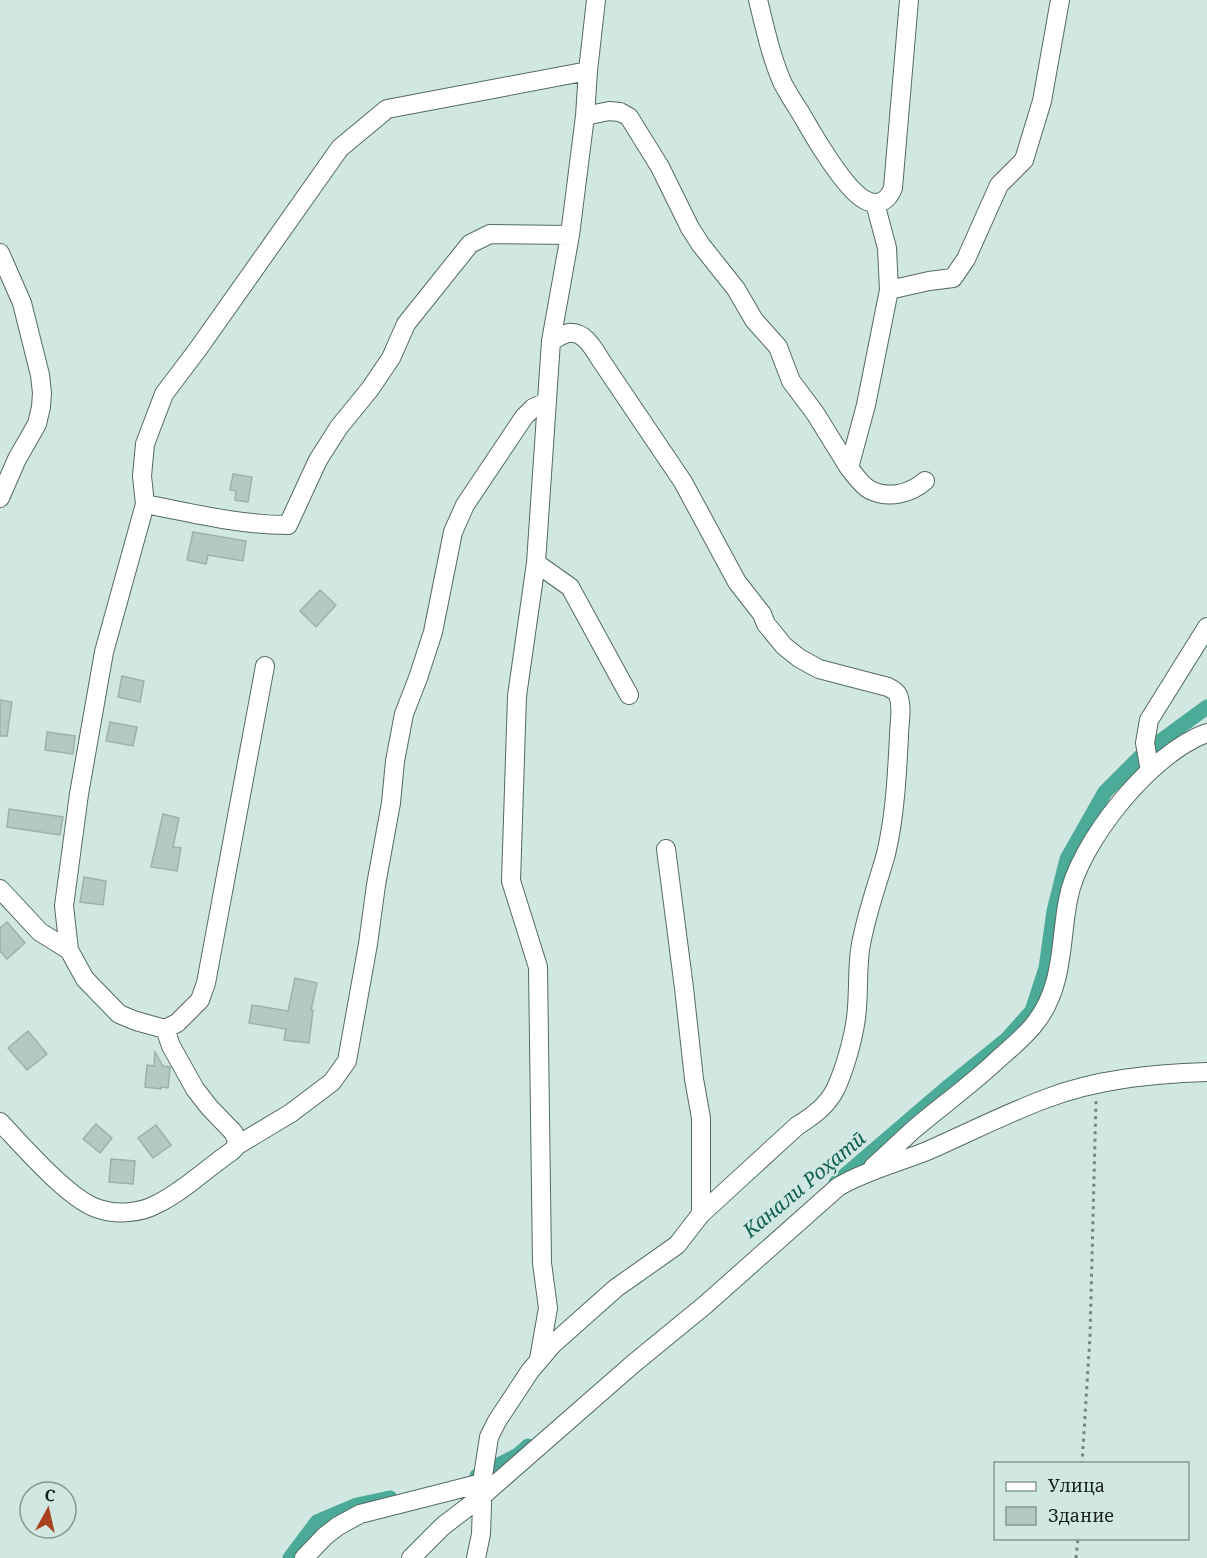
<svg xmlns="http://www.w3.org/2000/svg" width="1207" height="1558" viewBox="0 0 1207 1558" font-family="'Noto Serif',serif">
<rect width="100%" height="100%" fill="#d0e8e1"/>
<g fill="none" stroke-linecap="round" stroke-linejoin="round">
<path stroke="#4baa98" stroke-width="15" d="M 836,1183 L 949,1086 L 1007,1039 L 1032,1011 L 1046,968 L 1054,911 L 1067,859 L 1105,792 L 1143,754 L 1207,707
M 477,1476 L 518,1455 L 528,1446
M 290,1558 L 317,1522 L 357,1505 L 390,1498"/>
</g>
<path fill="#b3cac4" stroke="#9bb2ac" stroke-width="1.5" d="M 233,474 L 252,477 L 248,502 L 235,500 L 236,491 L 230,490 Z
M 193,532 L 246,541 L 243,561 L 208,555 L 206,564 L 187,560 Z
M 320,590 L 336,605 L 316,627 L 300,611 Z
M 122,676 L 144,681 L 140,702 L 118,697 Z
M 0,700 L 12,702 L 7,736 L 0,736 Z
M 110,722 L 137,727 L 133,746 L 106,741 Z
M 47,732 L 75,736 L 73,754 L 45,750 Z
M 9,809 L 63,817 L 60,835 L 7,827 Z
M 163,814 L 179,818 L 173,847 L 181,848 L 177,871 L 151,867 Z
M 84,877 L 106,881 L 103,905 L 80,902 Z
M 7,922 L 25,943 L 7,959 L 0,951 L 0,928 Z
M 295,978 L 317,983 L 311,1010 L 313,1010 L 309,1043 L 284,1040 L 286,1029 L 249,1023 L 252,1005 L 288,1011 Z
M 28,1031 L 47,1054 L 27,1070 L 8,1048 Z
M 155,1052 L 163,1066 L 170,1067 L 168,1088 L 161,1087 L 161,1089 L 145,1087 L 147,1065 L 154,1066 Z
M 96,1124 L 112,1138 L 100,1153 L 83,1139 Z
M 156,1125 L 171,1145 L 153,1158 L 138,1138 Z
M 111,1159 L 135,1161 L 133,1184 L 109,1182 Z"/>
<g fill="none" stroke-linecap="round" stroke-linejoin="round">
<g stroke="#556a65" stroke-width="20">
<path id="minor" d="M 758,0 C 765,28 771,57 783,84 C 788,93 794,103 800,112 C 812,133 844,189 865,200 C 878,207 888,201 893,188 L 909,0
M 585,116 L 609,111 L 620,112 L 629,117 L 660,167 L 690,228 L 701,245 L 736,289 L 754,320 L 778,347 L 791,381 L 815,413 L 849,468
M 875,203 L 887,248 L 889,290 L 866,405 L 849,468 C 855,475 862,486 870,490 C 889,499 910,494 925,481
M 570,235 L 490,234 L 470,244 L 406,324 L 391,358 L 370,389 L 339,427 L 318,460 L 288,525 C 239,525 192,513 145,504 L 142,476 L 145,444 L 164,394 L 198,349 L 340,148 L 387,109 L 588,71
M 0,253 L 22,303 L 40,375 L 42,393 L 41,407 L 37,424 L 17,459 L 0,498
M 889,290 L 929,281 L 953,278 L 966,259 L 999,185 L 1024,160 L 1042,101 L 1060,0
M 536,563 L 570,587 L 629,695
M 1150,771 L 1145,743 L 1149,720 L 1207,627
M 666,849 L 684,988 L 694,1079 L 701,1118 L 701,1214
M 0,889 L 40,932 L 69,950 L 64,906 L 79,794 L 104,652 L 145,504
M 69,950 L 85,979 L 119,1014 L 136,1021 L 165,1029 L 177,1023 L 200,1000 L 206,983 L 265,666
M 0,1122 C 22,1145 70,1201 99,1209 C 117,1215 141,1213 157,1204 C 184,1191 207,1168 232,1151 L 235,1148 L 237,1143 L 234,1133 L 209,1107 L 195,1089 L 171,1046 L 165,1029
M 236,1146 L 291,1113 L 332,1082 L 347,1061 L 368,944 L 376,885 L 391,803 L 395,761 L 404,714 L 418,678 L 433,632 L 453,532 L 465,505 L 524,417 L 533,408 L 546,402
M 873,1167 C 886,1155 900,1142 913,1130 C 940,1107 968,1087 994,1063 C 1008,1050 1025,1037 1036,1022 C 1064,986 1060,941 1068,900 C 1078,843 1152,752 1207,733
M 539,1359 L 548,1308 L 542,1263 L 538,967 L 511,881 L 517,696 L 536,563 L 551,341 L 570,235 L 585,116 L 588,71 L 596,0
M 304,1558 L 325,1536 L 338,1526 L 360,1514 L 482,1483
M 411,1558 L 443,1526 L 481,1497 L 633,1364 L 705,1305 L 838,1187 C 865,1171 897,1163 927,1151 C 966,1134 1005,1114 1045,1099 C 1096,1079 1152,1074 1207,1072
M 476,1558 L 481,1534 L 483,1476 L 489,1437 L 497,1421 L 530,1371 L 553,1344 L 616,1288 L 677,1245 L 701,1214 L 797,1126 C 813,1116 828,1105 836,1088 C 845,1068 853,1040 856,1018 C 859,996 857,973 860,950 C 865,917 877,886 886,854 C 895,816 897,775 899,736 C 899,724 903,707 898,695 C 896,691 892,689 888,687 L 819,669 L 799,658 L 784,646 L 766,624 L 762,614 L 737,582 L 683,482 L 602,362 C 595,351 585,331 569,333 C 564,333 556,339 551,341"/>
</g>
<path stroke="#74847f" stroke-width="3" stroke-dasharray="3 4.5" stroke-linecap="butt" d="M 1082,1464 L 1090,1336 L 1096,1100
M 1076,1558 L 1078,1538"/>
<use href="#minor" stroke="#fff" stroke-width="18"/>
</g>
<g text-anchor="middle" dominant-baseline="central" stroke-width="4.5" stroke-linejoin="round" paint-order="stroke">
<g font-size="20" font-style="italic" fill="#126053" stroke="#d0e8e1">
<text transform="translate(804 1184) rotate(-40)">Канали Роҳатӣ</text>
</g>
</g>
<rect x="994" y="1462" width="195" height="78" fill="#d0e8e1" stroke="#869893" stroke-width="1.5"/>
<rect x="1006" y="1482" width="30" height="9" fill="#ffffff" stroke="#869893" stroke-width="1.5"/>
<text x="1048" y="1492" font-size="18" fill="#171f1d">Улица</text>
<rect x="1006" y="1507" width="30" height="18" fill="#b3cac4" stroke="#869893" stroke-width="1.5"/>
<text x="1048" y="1522" font-size="18" fill="#171f1d">Здание</text>
<g transform="translate(48 1510) rotate(8)"><circle r="28" fill="#d0e8e1" stroke="#869893" stroke-width="1.5"/>
<path d="M0-4.5L10 22L0 15L-10 22Z" fill="#a9421e"/>
<text y="-9" font-size="16" font-weight="bold" text-anchor="middle" fill="#171f1d">С</text>
</g>
</svg>
